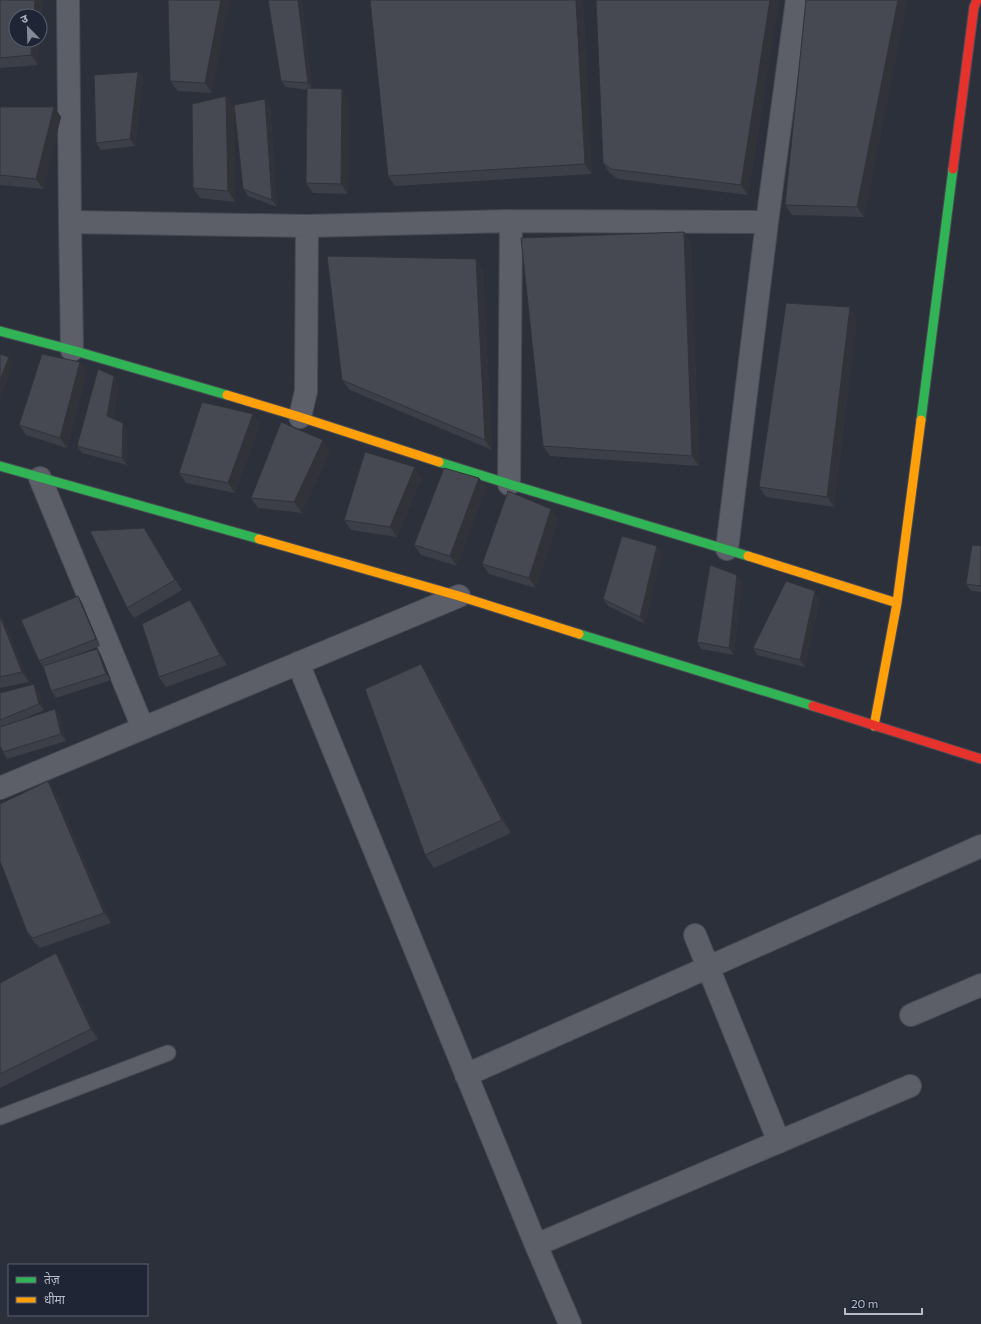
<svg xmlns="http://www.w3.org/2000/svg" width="981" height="1324" viewBox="0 0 981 1324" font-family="Commissioner,'Noto Sans Devanagari',sans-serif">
<rect width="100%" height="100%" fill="#2c303a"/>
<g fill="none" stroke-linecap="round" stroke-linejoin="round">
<g stroke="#484b53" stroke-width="17">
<path id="lane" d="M 0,1117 L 168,1053"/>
</g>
<g stroke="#484b53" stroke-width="24">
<path id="street" d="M 68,0 L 70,222 L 72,350
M 70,222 L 307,226 L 511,221 L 767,222
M 300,417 L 306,391 L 307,226
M 40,478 L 143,728
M 509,484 L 511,221
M 727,549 L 767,222 L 797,0
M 298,663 L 536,1245 L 570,1324
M 0,788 L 459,596
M 695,935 L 779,1142
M 911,1015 L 981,985
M 466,1075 L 981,846
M 536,1245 L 910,1086"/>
</g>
<g stroke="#484b53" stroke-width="11">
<path id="fast" d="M 0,331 L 72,350 L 227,395
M 921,420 L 953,169
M 439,462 L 509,484 L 748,556
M 0,466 L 259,539
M 579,634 L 813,706"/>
</g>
<g stroke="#484b53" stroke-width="11">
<path id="slow" d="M 227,395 L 300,417 L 439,462
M 259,539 L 459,596 L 579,634
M 748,556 L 897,603
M 874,726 L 897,603 L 921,420"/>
</g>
<g stroke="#484b53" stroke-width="11">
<path id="jam" d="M 953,169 L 974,7 L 977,0
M 813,706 L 981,759"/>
</g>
<use href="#lane" stroke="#5c5f68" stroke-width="15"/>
<use href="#street" stroke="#5c5f68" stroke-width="22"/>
<use href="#fast" stroke="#30b455" stroke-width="9"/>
<use href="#slow" stroke="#ff9f0a" stroke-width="9"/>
<use href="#jam" stroke="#e5322d" stroke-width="9"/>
</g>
<path fill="#3c3f47" d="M 0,0 L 38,65 L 0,68 Z
M 168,0 L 212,93 L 178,91 L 170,81 Z
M 583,0 L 592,174 L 395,186 L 388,176 Z
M 779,0 L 748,195 L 618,179 L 610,173 L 603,163 Z
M 806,0 L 907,0 L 864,217 L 792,215 L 785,205 Z
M 302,1 L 312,88 L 349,99 L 348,194 L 313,193 L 306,183 L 307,90 L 286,87 L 281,81 Z
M 138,72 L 143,79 L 135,146 L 101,150 L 96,143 Z
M 226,96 L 234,106 L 235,202 L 200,198 L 193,188 Z
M 265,99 L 270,106 L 277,207 L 248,196 L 243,189 Z
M 0,107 L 54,107 L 61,117 L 43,189 L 0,185 Z
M 684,232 L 691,242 L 699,466 L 550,456 L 543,446 Z
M 483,269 L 492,450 L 350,390 L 342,380 Z
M 857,317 L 834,507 L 766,497 L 759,487 Z
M 80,362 L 87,372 L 67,448 L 26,435 L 19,425 Z
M 119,383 L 113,419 L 123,423 L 127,430 L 127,465 L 82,453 L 77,446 Z
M 260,424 L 235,493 L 186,483 L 179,473 Z
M 330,450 L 302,513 L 258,508 L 251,498 Z
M 422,477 L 397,537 L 351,530 L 344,520 Z
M 479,478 L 486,488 L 457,566 L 421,555 L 414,545 Z
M 551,509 L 558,519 L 536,588 L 489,574 L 482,564 Z
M 144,528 L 151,538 L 182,590 L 134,618 L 127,608 Z
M 981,546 L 981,592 L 971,591 L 966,584 Z
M 662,553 L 645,624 L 608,606 L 603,599 Z
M 742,581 L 734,655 L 701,649 L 697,642 Z
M 78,596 L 82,603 L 100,646 L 71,657 L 97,649 L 101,655 L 111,680 L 56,698 L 51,691 L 44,668 L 39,661 Z
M 820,598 L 805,667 L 757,655 L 753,648 Z
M 197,610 L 227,665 L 166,687 L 159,677 Z
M 0,613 L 4,620 L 29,682 L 0,688 Z
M 430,677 L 511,833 L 434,868 L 425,855 Z
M 39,691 L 44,710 L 21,720 L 55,709 L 60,716 L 66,741 L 7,759 L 3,752 L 0,746 L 0,693 Z
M 55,791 L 111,923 L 40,948 L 34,942 L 27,932 Z
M 63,963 L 98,1039 L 0,1088 L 0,983 Z"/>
<path fill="#313339" d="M 35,0 L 43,0 L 38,65 L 31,55 L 32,40 L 40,40 L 40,16 L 34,16 Z
M 221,0 L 230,0 L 212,93 L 205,83 Z
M 298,0 L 301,0 L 302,1 L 313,90 L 308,83 Z
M 576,0 L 583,0 L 592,174 L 585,164 Z
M 770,0 L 779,0 L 748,195 L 741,185 Z
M 898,0 L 907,0 L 864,217 L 857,207 Z
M 138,72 L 143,79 L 135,146 L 130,139 Z
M 342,89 L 349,99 L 348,194 L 341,184 Z
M 226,96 L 234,106 L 235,202 L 228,191 Z
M 265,99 L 270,106 L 277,207 L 272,200 Z
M 54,107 L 61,117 L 43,189 L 36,179 Z
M 684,232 L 691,242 L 699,466 L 692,456 Z
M 476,259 L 483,269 L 492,450 L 485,440 Z
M 850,307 L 857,317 L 834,507 L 827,497 Z
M 9,357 L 13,364 L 0,400 L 0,380 Z
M 80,362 L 87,372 L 67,448 L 60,438 Z
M 114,376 L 119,383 L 112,423 L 107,416 Z
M 253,414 L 260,424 L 235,493 L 228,483 Z
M 123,423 L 127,430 L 127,465 L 122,458 Z
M 323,440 L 330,450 L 302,513 L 294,502 Z
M 415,467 L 422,477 L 397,537 L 390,527 Z
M 479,478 L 486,488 L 457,566 L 450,556 Z
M 551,509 L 558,519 L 536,588 L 529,578 Z
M 144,528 L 151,538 L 182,590 L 175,580 Z
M 657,546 L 662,553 L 645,624 L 640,617 Z
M 737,575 L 742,581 L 734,655 L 729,648 Z
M 815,591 L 820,598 L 805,667 L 800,660 Z
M 78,596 L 82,603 L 100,646 L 96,639 Z
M 190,600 L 197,610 L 227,665 L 220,655 Z
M 0,613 L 4,620 L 29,682 L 22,672 L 0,616 Z
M 97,649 L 101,655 L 111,680 L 106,674 Z
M 421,664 L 430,677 L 511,833 L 502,820 Z
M 34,684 L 39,691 L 44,710 L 39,704 Z
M 55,709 L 60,716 L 66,741 L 61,734 Z
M 48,781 L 55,791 L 111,923 L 104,913 Z
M 56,953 L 63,963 L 98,1039 L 91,1029 Z"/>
<path fill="#464952" stroke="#313339" d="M 0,0 L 35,0 L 34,16 L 16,16 L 16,40 L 32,40 L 31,55 L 0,58 Z
M 168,0 L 221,0 L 205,83 L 170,81 Z
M 268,0 L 298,0 L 308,83 L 281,81 Z
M 370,0 L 576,0 L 585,164 L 388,176 Z
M 596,0 L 770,0 L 741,185 L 611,169 L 603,163 Z
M 806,0 L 898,0 L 857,207 L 785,205 Z
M 138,72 L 130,139 L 96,143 L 94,75 Z
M 307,88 L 342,89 L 341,184 L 306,183 Z
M 226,96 L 228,191 L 193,188 L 192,104 Z
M 265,99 L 272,200 L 243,189 L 234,105 Z
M 0,107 L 54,107 L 36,179 L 0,175 Z
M 684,232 L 692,456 L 543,446 L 521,238 Z
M 327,256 L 476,259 L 485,440 L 342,380 Z
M 786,303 L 850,307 L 827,497 L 759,487 Z
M 0,354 L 9,357 L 0,380 Z
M 42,354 L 80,362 L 60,438 L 19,425 Z
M 98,369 L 114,376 L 107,416 L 123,423 L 122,458 L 77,446 Z
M 202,402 L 253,414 L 228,483 L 179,473 Z
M 281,422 L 323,440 L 294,502 L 251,498 Z
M 365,452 L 415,467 L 390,527 L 344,520 Z
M 444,468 L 479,478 L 450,556 L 414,545 Z
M 508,491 L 551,509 L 529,578 L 482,564 Z
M 144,528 L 175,580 L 127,608 L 90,531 Z
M 622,536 L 657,546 L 640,617 L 603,599 Z
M 972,545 L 981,546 L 981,586 L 966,584 Z
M 710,565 L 737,575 L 729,648 L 697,642 Z
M 786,581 L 815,591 L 800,660 L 753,648 Z
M 78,596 L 96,639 L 39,661 L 21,620 Z
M 190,600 L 220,655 L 159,677 L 142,624 Z
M 0,616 L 22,672 L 0,677 Z
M 97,649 L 106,674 L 51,691 L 43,666 Z
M 421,664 L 502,820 L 425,855 L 365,689 Z
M 34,684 L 39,704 L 0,720 L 0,693 Z
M 55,709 L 61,734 L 3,752 L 0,746 L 0,727 Z
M 48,781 L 104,913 L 33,938 L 27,932 L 0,861 L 0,804 Z
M 56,953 L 91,1029 L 0,1074 L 0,983 Z"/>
<rect x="8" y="1264" width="140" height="52" fill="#1f2535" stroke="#5b6171"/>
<rect x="16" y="1277" width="20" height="6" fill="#30b455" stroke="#5b6171"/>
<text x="44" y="1284" font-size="12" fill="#b6bbca">तेज़</text>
<rect x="16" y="1297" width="20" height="6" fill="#ff9f0a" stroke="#5b6171"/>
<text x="44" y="1304" font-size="12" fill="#b6bbca">धीमा</text>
<g transform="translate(28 28) rotate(337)"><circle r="19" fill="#1f2535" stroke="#5b6171"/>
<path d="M0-3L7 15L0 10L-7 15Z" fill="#868a98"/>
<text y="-6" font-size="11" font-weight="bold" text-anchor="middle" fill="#b6bbca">उ</text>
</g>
<path d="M845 1308v6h77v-6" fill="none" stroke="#b6bbca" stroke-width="2"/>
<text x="851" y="1308" font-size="12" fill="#b6bbca" stroke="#1f2535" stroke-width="3" paint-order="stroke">20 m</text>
</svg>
